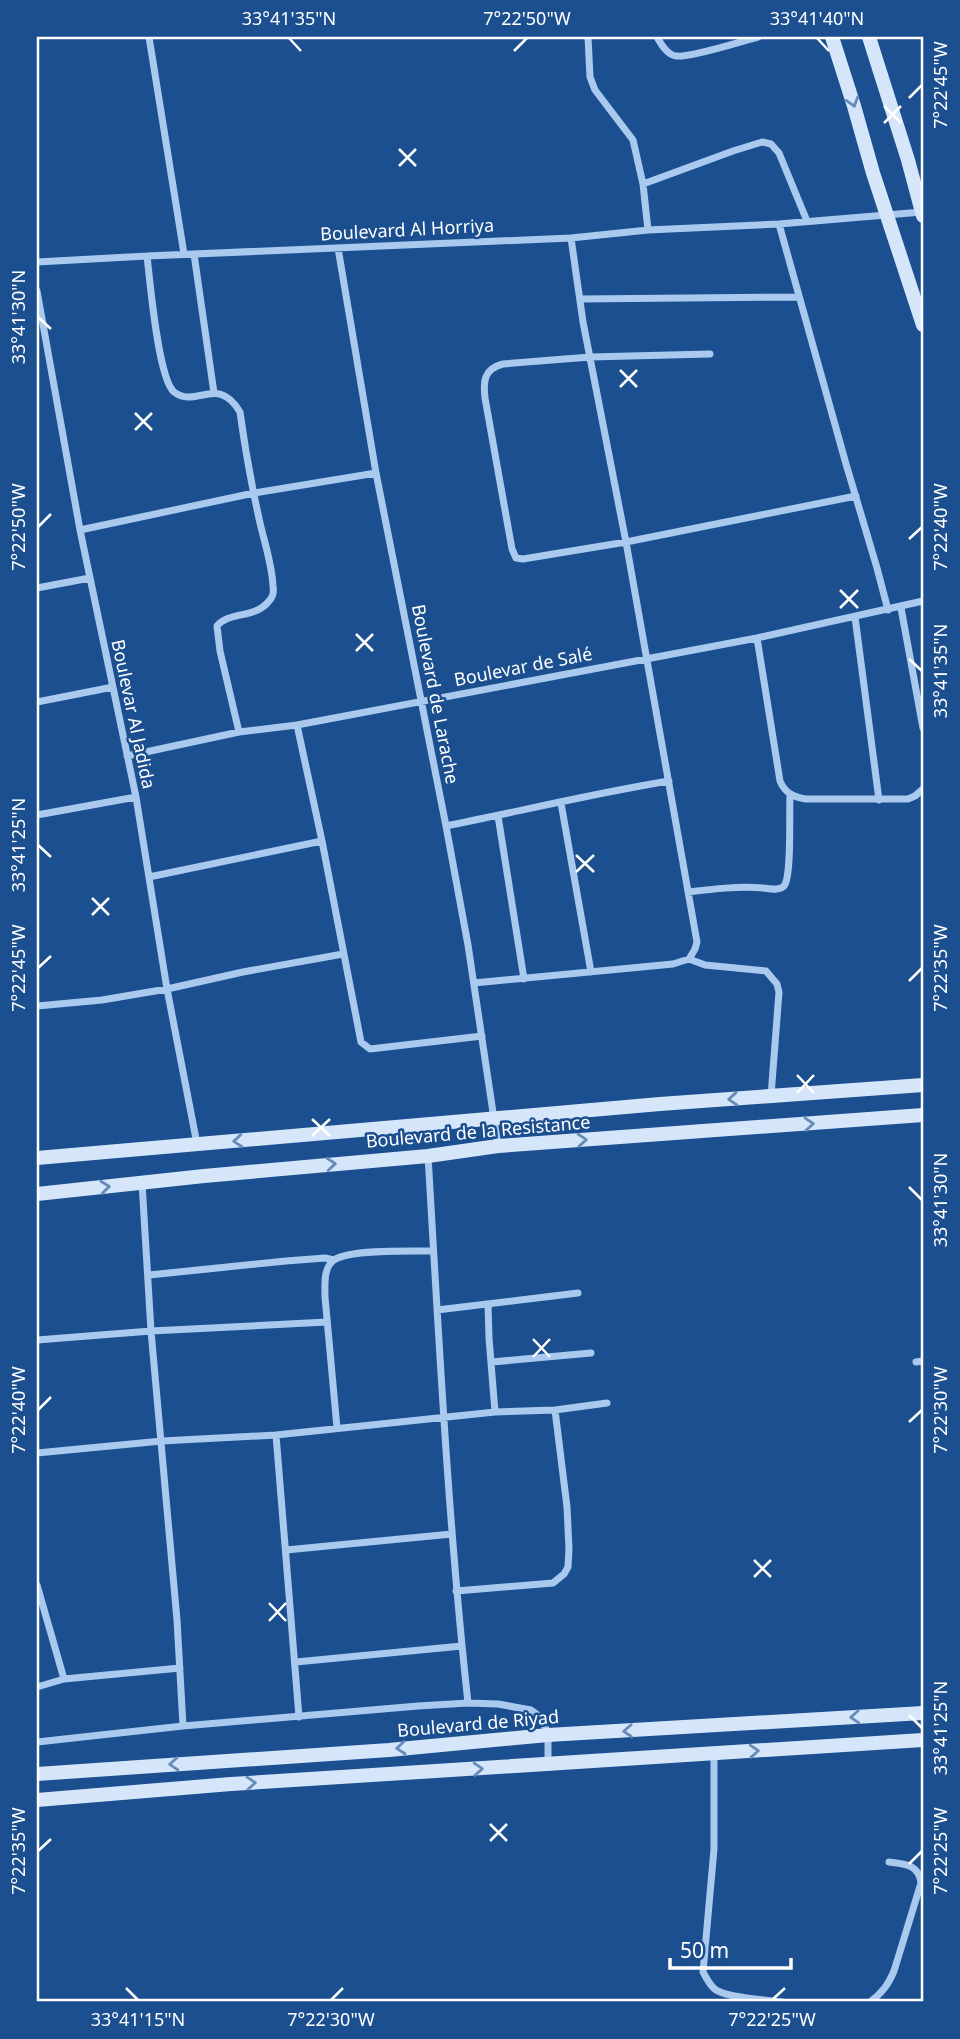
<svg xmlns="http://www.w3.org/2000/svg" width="960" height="2039" viewBox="0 0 960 2039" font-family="'Noto Sans',sans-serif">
<rect width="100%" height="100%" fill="#1b4f8f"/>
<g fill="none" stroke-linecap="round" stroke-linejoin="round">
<path stroke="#a9c9ee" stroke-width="7" d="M 149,37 L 184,254
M 588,37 L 590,77 L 595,90 L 633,140 L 643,184 L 648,230
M 657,37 C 661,44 667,55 676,56 C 690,58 742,41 758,37
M 643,184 L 733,151 L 762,142 L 771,144 L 779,153 L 807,221
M 779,224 L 846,464 L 877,568 L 888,610
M 338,248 L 376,473 L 446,826 L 468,945 L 498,1146
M 194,254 L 214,393
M 147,256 C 150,281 158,378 174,392 C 196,409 218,374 240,412 C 245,449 252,487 260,523 C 265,544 272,565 273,586 C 274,592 273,597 269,601 C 255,619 229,611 217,626 L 220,651 L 239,732
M 37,262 L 147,256 L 571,238 L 648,230 L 779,224 L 922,212
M 37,291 L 80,530 L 136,797 L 167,989 L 197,1144
M 580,299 L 798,297
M 710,354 L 590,357 L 503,364 C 484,369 483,381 485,398 L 512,549 L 516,558 L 523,559 L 626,542 L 856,496
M 80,530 L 254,493 L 376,473
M 37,588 L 90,578
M 901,608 L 923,728
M 855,617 L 879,800
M 757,638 L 780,781 C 785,793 793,797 806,799 L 908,799 L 915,796 L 923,789
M 37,702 L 113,687
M 297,725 L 322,841 L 361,1042 L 370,1049 L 482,1036
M 127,756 L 239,732 L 297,725 L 757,638 L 923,601
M 561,803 L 591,972
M 37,815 L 136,797
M 498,816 L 524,979
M 446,826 C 521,811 595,793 669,781
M 149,877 L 322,841
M 688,892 C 713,889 738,886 763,888 C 770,889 779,891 784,886 C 792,877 789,811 790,795
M 689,959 L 705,965 L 766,971 L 777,984 L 779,992 L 771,1096
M 474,983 L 673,964 L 689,959 L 695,949 L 697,942 L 626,542 L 583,322 L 571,238
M 37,1006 L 102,1000 L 167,989 L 243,972 L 343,954
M 428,1156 C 439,1339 448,1521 468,1703
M 142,1183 L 151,1331 L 177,1620 L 183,1726
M 149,1275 L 286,1261 L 325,1258 L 334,1260
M 488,1304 L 489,1338 L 495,1412
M 437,1310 L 578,1293
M 37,1340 L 151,1331 L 327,1322
M 492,1362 L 591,1353
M 916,1362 L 923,1361
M 337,1428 L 325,1297 C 325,1285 323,1268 334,1260 C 349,1249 412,1251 433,1251
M 276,1435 L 299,1717
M 37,1453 L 162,1441 L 276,1435 L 495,1412 L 555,1410 L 607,1403
M 286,1550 L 452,1534
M 37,1585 L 64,1679
M 456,1591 L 553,1583 L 564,1574 L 568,1567 L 569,1549 L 567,1507 L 555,1410
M 296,1662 L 462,1646
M 37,1687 L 64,1679 L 180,1668
M 37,1742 L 183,1726 L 418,1706 L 468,1703 L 498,1704 L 531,1710 L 542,1718 L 548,1735 L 548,1764
M 714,1754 L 714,1849 L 703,1972 C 707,1979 710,1986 716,1990 C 729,1998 766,2000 782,2002
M 870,2002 C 882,1993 888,1985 894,1971 L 921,1883 C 919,1864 904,1864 889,1862"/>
<path stroke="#d6e6fa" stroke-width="14" d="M 832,37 L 854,106 L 873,173 L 923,325
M 869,37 L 908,160 L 923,216
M 37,1158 L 660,1104 L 923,1085
M 37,1194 L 204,1176 L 428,1156 L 498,1146 L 923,1115
M 37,1774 L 389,1750 L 548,1735 L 923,1713
M 37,1800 L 231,1784 L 923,1740"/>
</g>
<defs><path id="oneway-chevron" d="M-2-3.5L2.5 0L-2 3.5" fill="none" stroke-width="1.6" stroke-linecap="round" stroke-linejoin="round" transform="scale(1.75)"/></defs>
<g stroke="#668bba">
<use href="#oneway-chevron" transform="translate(853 102) rotate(73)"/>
<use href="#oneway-chevron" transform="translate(733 1099) rotate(176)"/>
<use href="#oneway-chevron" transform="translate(809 1124) rotate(-4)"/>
<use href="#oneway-chevron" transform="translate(582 1140) rotate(-4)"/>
<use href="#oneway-chevron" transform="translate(238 1141) rotate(175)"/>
<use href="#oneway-chevron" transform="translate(331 1164) rotate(-5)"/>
<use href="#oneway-chevron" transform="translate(105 1187) rotate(-6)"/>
<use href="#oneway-chevron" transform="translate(855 1717) rotate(177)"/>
<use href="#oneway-chevron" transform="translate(628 1731) rotate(177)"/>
<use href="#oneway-chevron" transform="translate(401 1748) rotate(175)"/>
<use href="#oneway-chevron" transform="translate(754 1751) rotate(-4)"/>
<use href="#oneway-chevron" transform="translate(174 1764) rotate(176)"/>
<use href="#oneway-chevron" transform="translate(478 1769) rotate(-4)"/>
<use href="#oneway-chevron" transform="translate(251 1783) rotate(-4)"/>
</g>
<path fill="none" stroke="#fff" stroke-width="2.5" d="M 289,38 L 301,51M 817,38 L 829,51M 514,51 L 527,38M 909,98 L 922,85M 884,106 L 901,123M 884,123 L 901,106M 399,149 L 416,166M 399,166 L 416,149M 38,317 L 51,329M 620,370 L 637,387M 620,387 L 637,370M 135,413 L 152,430M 135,430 L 152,413M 38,527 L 51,514M 909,539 L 922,527M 840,590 L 858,608M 840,608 L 858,590M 356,634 L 373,651M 356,651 L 373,634M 909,659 L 922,671M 38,845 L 51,857M 576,855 L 594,872M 576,872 L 594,855M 92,898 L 109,915M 92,915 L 109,898M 38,968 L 51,956M 909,981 L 922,968M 797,1075 L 814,1093M 797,1093 L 814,1075M 312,1119 L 330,1136M 312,1136 L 330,1119M 909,1187 L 922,1200M 533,1339 L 550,1357M 533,1357 L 550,1339M 38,1410 L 51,1397M 909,1422 L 922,1410M 754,1560 L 771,1577M 754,1577 L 771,1560M 269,1603 L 286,1621M 269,1621 L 286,1603M 909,1715 L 922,1728M 490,1824 L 507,1841M 490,1841 L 507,1824M 38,1851 L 51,1839M 909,1864 L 922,1851M 126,1988 L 138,2000M 331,2000 L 343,1988M 772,2000 L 785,1988"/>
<g text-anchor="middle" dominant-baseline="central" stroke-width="5" stroke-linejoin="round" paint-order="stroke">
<g font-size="18" fill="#fff" stroke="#1b4f8f">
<text transform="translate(407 229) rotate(-3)">Boulevard Al Horriya</text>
<text transform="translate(523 666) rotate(-11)">Boulevar de Salé</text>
<text transform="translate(436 694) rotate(79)">Boulevard de Larache</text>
<text transform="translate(134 714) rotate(78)">Boulevar Al Jadida</text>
<text transform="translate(478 1131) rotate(-5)">Boulevard de la Resistance</text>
<text transform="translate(478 1723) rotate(-5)">Boulevard de Riyad</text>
</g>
</g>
<rect width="960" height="2039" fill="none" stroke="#1b4f8f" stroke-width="77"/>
<path d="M670 1958v10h121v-10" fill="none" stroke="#ffffff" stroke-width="3.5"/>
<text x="680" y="1958" font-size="21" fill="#ffffff" stroke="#1b4f8f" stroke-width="5" paint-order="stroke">50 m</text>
<rect x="38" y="38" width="884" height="1962" fill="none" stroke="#fff" stroke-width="2.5"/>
<g font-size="18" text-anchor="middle" fill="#fff">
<text x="289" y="25">33°41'35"N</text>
<text x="527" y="25">7°22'50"W</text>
<text x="817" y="25">33°41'40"N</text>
<text transform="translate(941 85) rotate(-90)" y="6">7°22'45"W</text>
<text transform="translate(19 317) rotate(-90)" y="6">33°41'30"N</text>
<text transform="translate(941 527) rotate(-90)" y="6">7°22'40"W</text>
<text transform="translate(19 527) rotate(-90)" y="6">7°22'50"W</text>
<text transform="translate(941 671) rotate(-90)" y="6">33°41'35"N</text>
<text transform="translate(19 845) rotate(-90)" y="6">33°41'25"N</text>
<text transform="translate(941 968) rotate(-90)" y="6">7°22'35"W</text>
<text transform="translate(19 968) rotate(-90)" y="6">7°22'45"W</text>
<text transform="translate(941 1200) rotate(-90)" y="6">33°41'30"N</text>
<text transform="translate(941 1410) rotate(-90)" y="6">7°22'30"W</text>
<text transform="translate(19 1410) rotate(-90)" y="6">7°22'40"W</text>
<text transform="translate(941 1728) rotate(-90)" y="6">33°41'25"N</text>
<text transform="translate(941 1851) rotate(-90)" y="6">7°22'25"W</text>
<text transform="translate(19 1851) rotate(-90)" y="6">7°22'35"W</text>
<text x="138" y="2026">33°41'15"N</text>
<text x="331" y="2026">7°22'30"W</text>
<text x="772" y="2026">7°22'25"W</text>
</g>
</svg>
